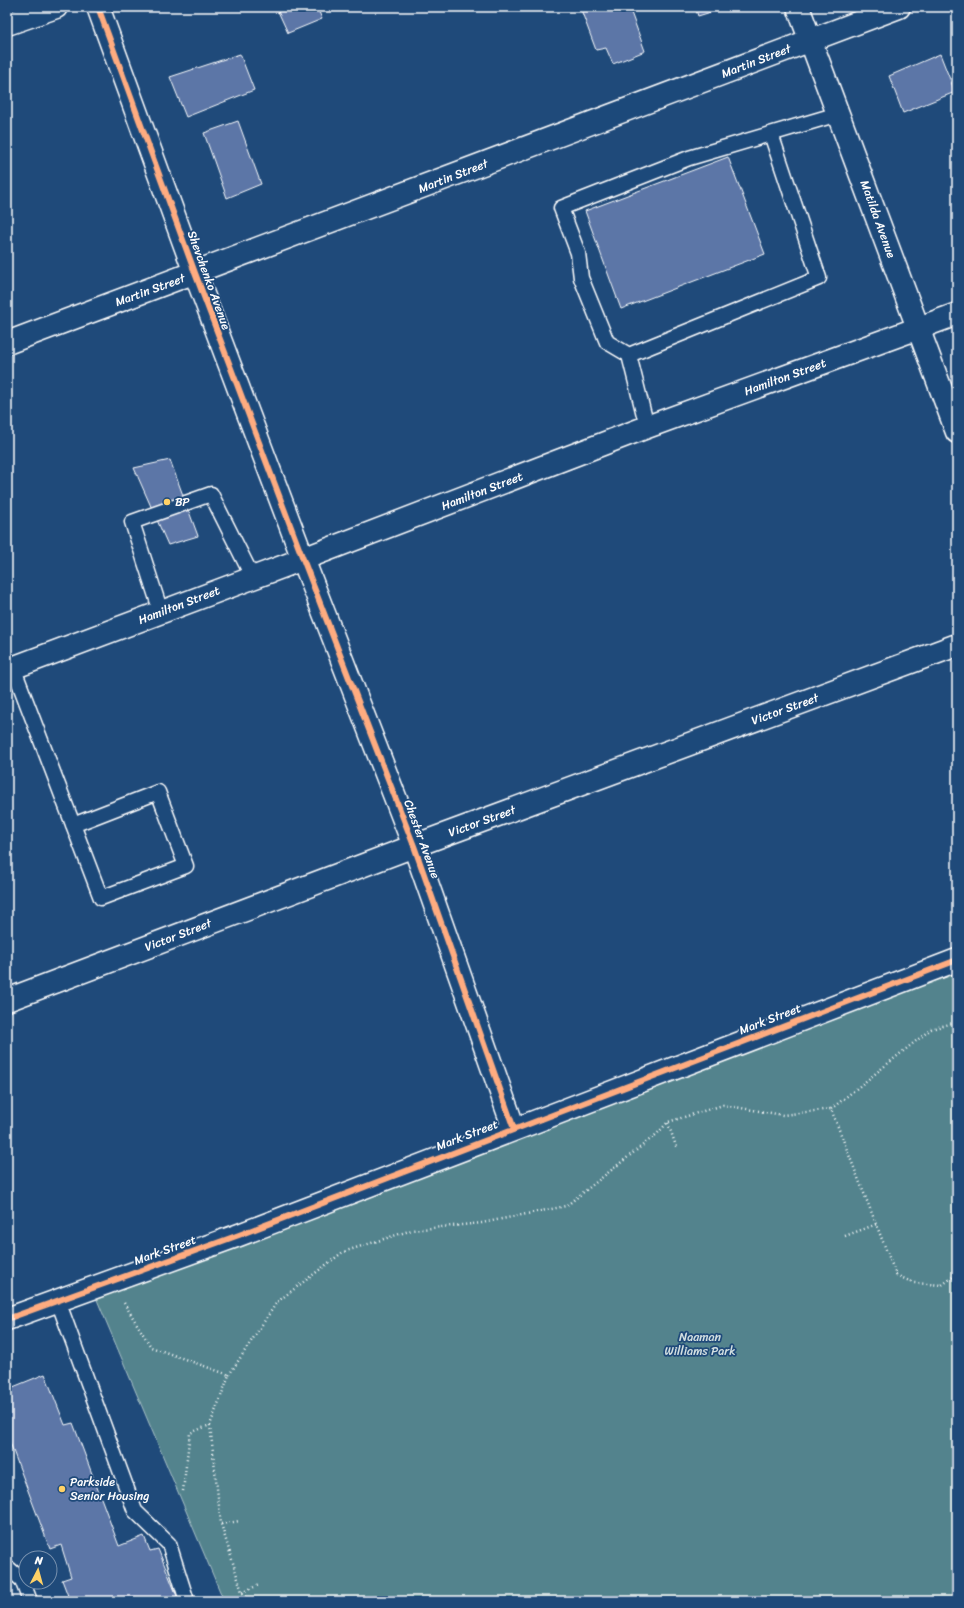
<svg xmlns="http://www.w3.org/2000/svg" width="964" height="1608" viewBox="0 0 964 1608" font-family="Sriracha,sans-serif">
<rect width="100%" height="100%" fill="#1f4a7a"/>
<filter id="ink" filterUnits="userSpaceOnUse"><feTurbulence type="fractalNoise" baseFrequency=".025" numOctaves="2"/><feDisplacementMap in="SourceGraphic" scale="8" xChannelSelector="R" yChannelSelector="G"/><feConvolveMatrix kernelMatrix="1 2 1 2 8 2 1 2 1" color-interpolation-filters="sRGB"/></filter>
<g filter="url(#ink)">
<path fill="#53838d" stroke="#a9c1c6" d="M 957,972 L 957,1601 L 224,1601 L 95,1295 Z"/>
<path fill="#5b76a7" stroke="#fff" d="M 276,7 L 317,7 L 322,19 L 288,33 Z
M 580,7 L 629,7 L 645,51 L 613,64 L 606,48 L 596,50 Z
M 695,7 L 727,7 L 698,16 Z
M 240,54 L 254,90 L 186,117 L 170,77 Z
M 940,54 L 955,92 L 903,113 L 889,76 Z
M 238,121 L 261,184 L 227,198 L 204,133 Z
M 728,157 L 765,254 L 621,309 L 585,211 Z
M 170,460 L 198,536 L 168,545 L 134,468 Z
M 45,1374 L 65,1425 L 73,1423 L 119,1546 L 144,1536 L 150,1551 L 158,1549 L 179,1601 L 70,1601 L 62,1580 L 71,1577 L 61,1545 L 50,1549 L 9,1440 L 7,1441 L 7,1383 L 10,1382 L 13,1387 Z"/>
<g fill="none" stroke-linecap="round" stroke-linejoin="round">
<g stroke="#fff" stroke-width="17">
<path id="lane" d="M 629,355 L 819,278 L 771,134
M 647,427 L 629,355 L 607,342 L 581,278 L 578,253 L 561,208 L 689,158 L 838,114
M 161,612 L 132,522 L 211,494 L 253,578
M 13,667 L 101,898 L 186,866 L 158,792 L 73,825
M 58,1301 L 135,1511 L 169,1544 L 187,1601
M 7,1567 L 22,1580 L 30,1601"/>
</g>
<g stroke="#fff" stroke-width="25">
<path id="street" d="M 98,7 L 195,273 L 303,559 L 414,846 L 514,1129
M 798,7 L 957,432
M 7,24 L 56,7
M 7,343 L 899,7
M 7,1000 L 414,846 L 957,645
M 7,1319 L 239,1235 L 957,960"/>
</g>
<g stroke="#fff" stroke-width="25">
<path id="secondary" d="M 7,670 L 303,559 L 647,427 L 957,314"/>
</g>
<path stroke="#fff" stroke-width="2.5" stroke-dasharray="1 3" stroke-linecap="butt" d="M 831,1109 L 931,1029 L 957,1022
M 668,1123 L 677,1149
M 845,1236 L 877,1224
M 124,1303 L 151,1347 L 229,1375 L 210,1425
M 229,1375 L 277,1302 L 343,1252 L 412,1230 L 482,1223 L 566,1206 L 657,1134 L 668,1122 L 723,1105 L 783,1115 L 831,1109 L 896,1275 L 914,1283 L 942,1285 L 957,1274
M 183,1491 L 190,1433 L 210,1425 L 221,1524 L 242,1592 L 249,1601
M 221,1524 L 240,1521
M 242,1592 L 259,1585"/>
<use href="#lane" stroke="#1f4a7a" stroke-width="14"/>
<use href="#street" stroke="#1f4a7a" stroke-width="22"/>
<use href="#secondary" stroke="#1f4a7a" stroke-width="22"/>
<g stroke="#1f4a7a" stroke-width="8">
<path id="cycleway" d="M 98,7 L 195,273 L 303,559 L 414,846 L 514,1129
M 7,1319 L 239,1235 L 957,960"/>
</g>
<use href="#cycleway" stroke="#ffac80" stroke-width="6"/>
</g>
</g>
<g fill="#ffd166" stroke="#1f4a7a" stroke-width="1.5">
<circle cx="167" cy="502" r="4"/>
<circle cx="62" cy="1489" r="4"/>
</g>
<g text-anchor="middle" dominant-baseline="central" stroke-width="3.5" stroke-linejoin="round" paint-order="stroke">
<g font-size="12" fill="#fff" stroke="#1f4a7a">
<text transform="translate(756 61) rotate(-21)">Martin Street</text>
<text transform="translate(453 176) rotate(-21)">Martin Street</text>
<text transform="translate(878 219) rotate(70)">Matilda Avenue</text>
<text transform="translate(209 280) rotate(70)">Shevchenko Avenue</text>
<text transform="translate(150 290) rotate(-20)">Martin Street</text>
<text transform="translate(785 377) rotate(-20)">Hamilton Street</text>
<text transform="translate(482 491) rotate(-21)">Hamilton Street</text>
<text transform="translate(179 605) rotate(-21)">Hamilton Street</text>
<text transform="translate(785 709) rotate(-20)">Victor Street</text>
<text transform="translate(482 821) rotate(-20)">Victor Street</text>
<text transform="translate(422 839) rotate(70)">Chester Avenue</text>
<text transform="translate(178 935) rotate(-21)">Victor Street</text>
<text transform="translate(770 1019) rotate(-21)">Mark Street</text>
<text transform="translate(467 1135) rotate(-21)">Mark Street</text>
<text transform="translate(165 1250) rotate(-20)">Mark Street</text>
</g>
<g font-size="12" fill="#fff" stroke="#1f4a7a" text-anchor="start">
<text x="175" y="502">BP</text>
<text x="70" y="1482">Parkside<tspan x="70" dy="14">Senior Housing</tspan></text>
</g>
<g font-size="12" fill="#d4e0e2" stroke="#1f4a7a">
<text x="700" y="1337">Naaman<tspan x="700" dy="14">Williams Park</tspan></text>
</g>
</g>
<rect width="964" height="1608" fill="none" stroke="#1f4a7a" stroke-width="24"/>
<rect x="12" y="12" width="940" height="1584" fill="none" stroke="#fff" stroke-width="1.5" filter="url(#ink)"/>
<g transform="translate(38 1570) rotate(6)"><circle r="19" fill="#1f4a7a" stroke="#7992af"/>
<path d="M0-3L7 15L0 10L-7 15Z" fill="#ffd166"/>
<text y="-6" font-size="11" font-weight="bold" text-anchor="middle" fill="#ffffff">N</text>
</g>
</svg>
